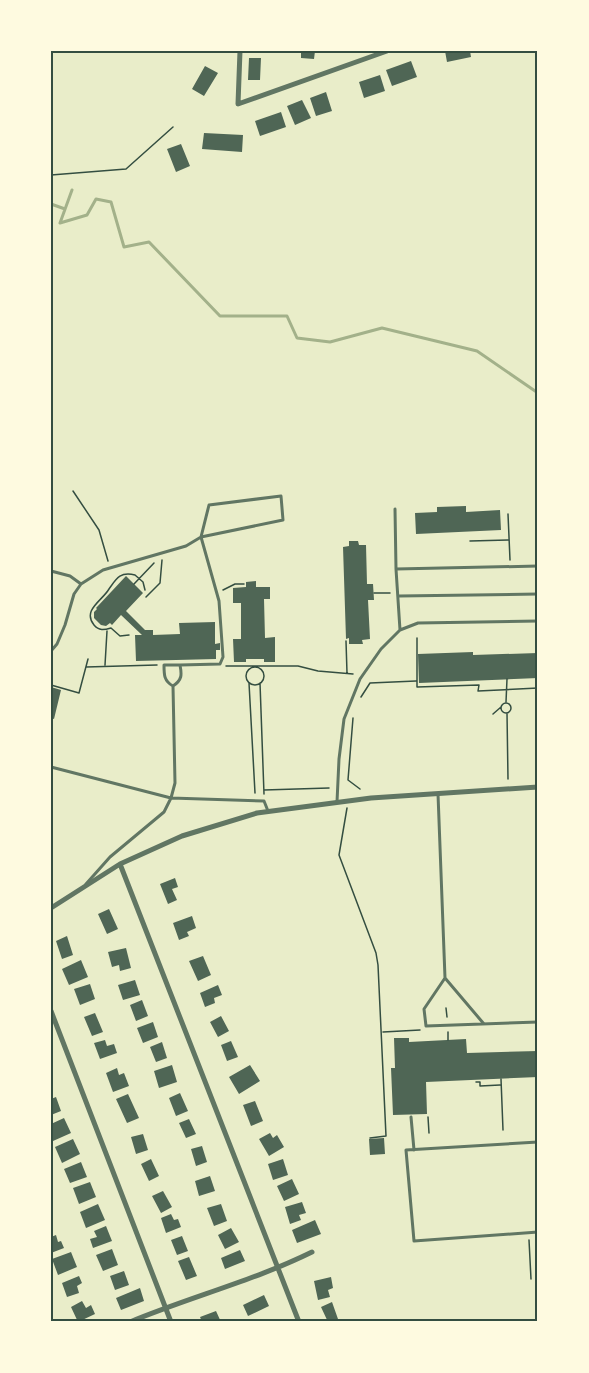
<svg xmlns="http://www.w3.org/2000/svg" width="589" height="1373" viewBox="0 0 589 1373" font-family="Jost,sans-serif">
<rect width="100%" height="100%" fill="#e9edc9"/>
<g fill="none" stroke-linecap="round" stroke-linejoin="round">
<path stroke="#a3b18a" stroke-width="3" d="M 72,190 L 60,223 L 87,215 L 96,199 L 111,202 L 124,247 L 149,242 L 220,316 L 287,316 L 297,338 L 330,342 L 382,328 L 477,351 L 538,393
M 51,204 L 65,209"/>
</g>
<path fill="#4f6655" d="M 301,51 L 315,51 L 314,59 L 301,58 Z
M 445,51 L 470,51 L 471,57 L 447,62 Z
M 249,58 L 261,58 L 260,80 L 248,80 Z
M 411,61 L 417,77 L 392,86 L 386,70 Z
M 205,66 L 218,73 L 204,96 L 192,89 Z
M 380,75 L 385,91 L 364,98 L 359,82 Z
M 326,92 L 332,111 L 316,116 L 310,98 Z
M 302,100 L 311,118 L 295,125 L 287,106 Z
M 281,112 L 286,127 L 260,136 L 255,121 Z
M 204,133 L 243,135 L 242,152 L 202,149 Z
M 181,144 L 190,166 L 176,172 L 167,149 Z
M 466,506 L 466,512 L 500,510 L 501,530 L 416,534 L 415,513 L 437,512 L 437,507 Z
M 349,541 L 358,541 L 359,545 L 366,545 L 367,584 L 373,584 L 374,600 L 368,600 L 370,639 L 362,640 L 363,644 L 349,644 L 349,638 L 346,639 L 343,547 L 349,546 Z
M 126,576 L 143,593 L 126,611 L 145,630 L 153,630 L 153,635 L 180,634 L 179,623 L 215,622 L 215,644 L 220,643 L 220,650 L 216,650 L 216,659 L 136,661 L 135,635 L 142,635 L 121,615 L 112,625 L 110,623 L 106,626 L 101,625 L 94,618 L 94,612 L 97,609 L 96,608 Z
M 256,581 L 256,587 L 270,587 L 270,599 L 264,599 L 265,638 L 275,637 L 275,662 L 264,662 L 264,659 L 246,659 L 246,662 L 234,662 L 233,639 L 241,639 L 241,603 L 233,603 L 233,588 L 246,587 L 246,582 Z
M 473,652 L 473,655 L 538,653 L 538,678 L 419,683 L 418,654 Z
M 51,687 L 61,690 L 54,719 L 51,718 Z
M 175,878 L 178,887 L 172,889 L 177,900 L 168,904 L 160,884 Z
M 109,909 L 118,929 L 107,934 L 98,914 Z
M 192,916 L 196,928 L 187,932 L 189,936 L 179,940 L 173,923 Z
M 67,936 L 73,955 L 62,959 L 56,941 Z
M 126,948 L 131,968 L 120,971 L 119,965 L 112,967 L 108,952 Z
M 203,956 L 211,975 L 198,981 L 189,961 Z
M 81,960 L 88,977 L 69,985 L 62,969 Z
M 135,980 L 140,995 L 123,1000 L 118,985 Z
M 90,984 L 95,999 L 80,1005 L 74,989 Z
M 218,985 L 222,995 L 214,998 L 215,1003 L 205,1007 L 200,993 Z
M 142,1000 L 148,1016 L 136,1021 L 130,1005 Z
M 95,1013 L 103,1032 L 92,1036 L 84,1017 Z
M 221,1016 L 229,1031 L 218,1037 L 210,1022 Z
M 153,1022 L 158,1037 L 143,1043 L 137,1028 Z
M 394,1038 L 409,1038 L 409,1042 L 466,1039 L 467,1053 L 538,1051 L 538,1077 L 426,1082 L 427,1114 L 393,1115 L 391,1068 L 395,1068 Z
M 105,1040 L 107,1046 L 114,1044 L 117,1053 L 100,1059 L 94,1043 Z
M 231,1041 L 238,1057 L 227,1061 L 221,1045 Z
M 162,1042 L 167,1058 L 156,1062 L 150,1047 Z
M 172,1065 L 177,1082 L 159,1088 L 154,1071 Z
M 250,1065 L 260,1081 L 239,1094 L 229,1077 Z
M 117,1068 L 119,1075 L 124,1073 L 129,1086 L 113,1092 L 106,1073 Z
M 180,1093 L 188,1111 L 176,1116 L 169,1098 Z
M 128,1094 L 139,1118 L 127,1123 L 116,1099 Z
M 56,1097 L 61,1111 L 51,1115 L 51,1099 Z
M 255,1101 L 263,1121 L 251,1126 L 243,1105 Z
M 64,1118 L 71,1133 L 53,1141 L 51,1135 L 51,1124 Z
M 189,1119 L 196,1134 L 186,1138 L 179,1123 Z
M 270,1133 L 273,1138 L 277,1135 L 284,1147 L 269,1156 L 259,1139 Z
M 143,1134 L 148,1150 L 136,1154 L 131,1137 Z
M 384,1138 L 385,1154 L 370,1155 L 369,1139 Z
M 73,1139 L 80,1154 L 62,1163 L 55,1147 Z
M 202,1146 L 207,1162 L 196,1166 L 191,1149 Z
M 151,1159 L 159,1176 L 149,1181 L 141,1164 Z
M 283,1159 L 288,1175 L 273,1180 L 268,1164 Z
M 81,1162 L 87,1177 L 70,1183 L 64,1169 Z
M 210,1176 L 215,1191 L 199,1196 L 195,1181 Z
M 292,1179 L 299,1194 L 284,1201 L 277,1186 Z
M 90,1182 L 96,1197 L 79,1204 L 73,1188 Z
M 163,1191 L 172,1207 L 161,1213 L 152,1196 Z
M 302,1202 L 306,1213 L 299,1215 L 301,1220 L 290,1224 L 285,1207 Z
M 98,1204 L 105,1220 L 86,1228 L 80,1212 Z
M 221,1204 L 227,1221 L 214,1226 L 207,1208 Z
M 171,1214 L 174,1220 L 178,1219 L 181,1227 L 166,1233 L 161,1218 Z
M 315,1220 L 321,1234 L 297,1243 L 292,1230 Z
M 106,1226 L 112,1241 L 93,1248 L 90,1239 L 97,1237 L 94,1231 Z
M 231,1228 L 239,1242 L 225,1249 L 218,1235 Z
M 56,1235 L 58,1242 L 61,1241 L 64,1248 L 51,1253 L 51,1237 Z
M 182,1236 L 188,1251 L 177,1255 L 171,1240 Z
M 112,1249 L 118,1265 L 103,1271 L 96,1255 Z
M 240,1250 L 245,1261 L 225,1269 L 221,1258 Z
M 71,1252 L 77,1267 L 58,1275 L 52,1259 Z
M 189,1257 L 197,1276 L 186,1280 L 178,1261 Z
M 124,1271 L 129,1285 L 115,1290 L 110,1276 Z
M 79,1276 L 82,1283 L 77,1286 L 79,1293 L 67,1297 L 62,1283 Z
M 331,1277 L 333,1288 L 328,1290 L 330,1297 L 318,1300 L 314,1281 Z
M 140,1288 L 144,1301 L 121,1310 L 116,1298 Z
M 264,1295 L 269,1306 L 248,1316 L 243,1305 Z
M 82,1301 L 86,1308 L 91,1305 L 95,1314 L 78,1322 L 71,1307 Z
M 332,1302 L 338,1319 L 328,1322 L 321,1307 Z
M 216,1311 L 221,1322 L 202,1322 L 200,1317 Z"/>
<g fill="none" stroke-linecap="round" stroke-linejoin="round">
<path stroke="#344e41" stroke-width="1.5" d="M 51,175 L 126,169 L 173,127
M 73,491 L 99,530 L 108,561
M 508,514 L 510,560
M 470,541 L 508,540
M 134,584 L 154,563
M 223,590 L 235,584 L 244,584
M 374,593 L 390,593
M 146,597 L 160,583 L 162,560
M 129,635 L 120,636 L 111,628 C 104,630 99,631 94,625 C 82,610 102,601 109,589 C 116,579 120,571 135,575 L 143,582 L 145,590
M 417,638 L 417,687 L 479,685 L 478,691 L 538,688
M 346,641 L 347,673
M 105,665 L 107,631
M 226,666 L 298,666 L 318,671 L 353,674
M 86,667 L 157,665
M246 676a9 9 0 1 1 18 0a9 9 0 1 1-18 0Z
M 249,683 L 255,793
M 260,683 L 264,794
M 370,683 L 416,681
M 51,685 L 79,693 L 88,659
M 361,697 L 370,683
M 506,702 L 507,679
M501 708a5 5 0 1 1 10 0a5 5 0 1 1-10 0Z
M 507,713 L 508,779
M 493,714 L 501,707
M 353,718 L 348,780 L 360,789
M 264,790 L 329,788
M 347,808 L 339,855 L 376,953 L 378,965 L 386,1136 L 370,1138
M 446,1008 L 447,1017
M 383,1032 L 420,1030
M 448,1032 L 448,1040
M 501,1079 L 503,1130
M 476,1082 L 480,1082 L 480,1086 L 500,1085
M 428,1117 L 429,1133
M 529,1240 L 531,1279"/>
<path stroke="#617663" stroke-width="3" d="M 395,509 L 396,569
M 51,571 L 70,576 L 81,584
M 399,596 L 538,594
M 400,630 L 396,569 L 538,566
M 51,651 L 57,644 L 65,625 L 74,594 L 81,584 L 103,570 L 186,546 L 201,537 L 283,520 L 281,496 L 209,505 L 201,537 L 219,601 L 223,657 L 220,664 L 180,665 C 182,675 182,680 173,686 L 175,783 L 171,798 L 164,812 L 110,857 L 86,884
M 173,686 C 164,681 164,675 164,665 L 180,665
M 51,767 L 171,798 L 264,801 L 268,811
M 438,794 L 445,978 L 424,1009 L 426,1026 L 538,1022
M 337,802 L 339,759 L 344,719 L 360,679 L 381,649 L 400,630 L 418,623 L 538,621
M 445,978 L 484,1024
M 411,1117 L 414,1150
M 538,1142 L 406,1150 L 414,1241 L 538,1232"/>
<path stroke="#617663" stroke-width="5" d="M 240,51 L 238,104 L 387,51
M 120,864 L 299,1322
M 51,908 L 120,864 L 182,836 L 257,813 L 371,798 L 538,787
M 51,1011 L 171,1322
M 130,1322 C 190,1297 253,1281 312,1252"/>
</g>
<rect width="589" height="1373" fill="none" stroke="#fefae0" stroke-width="105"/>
<rect x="52" y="52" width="484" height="1268" fill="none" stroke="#344e41" stroke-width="2"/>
</svg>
